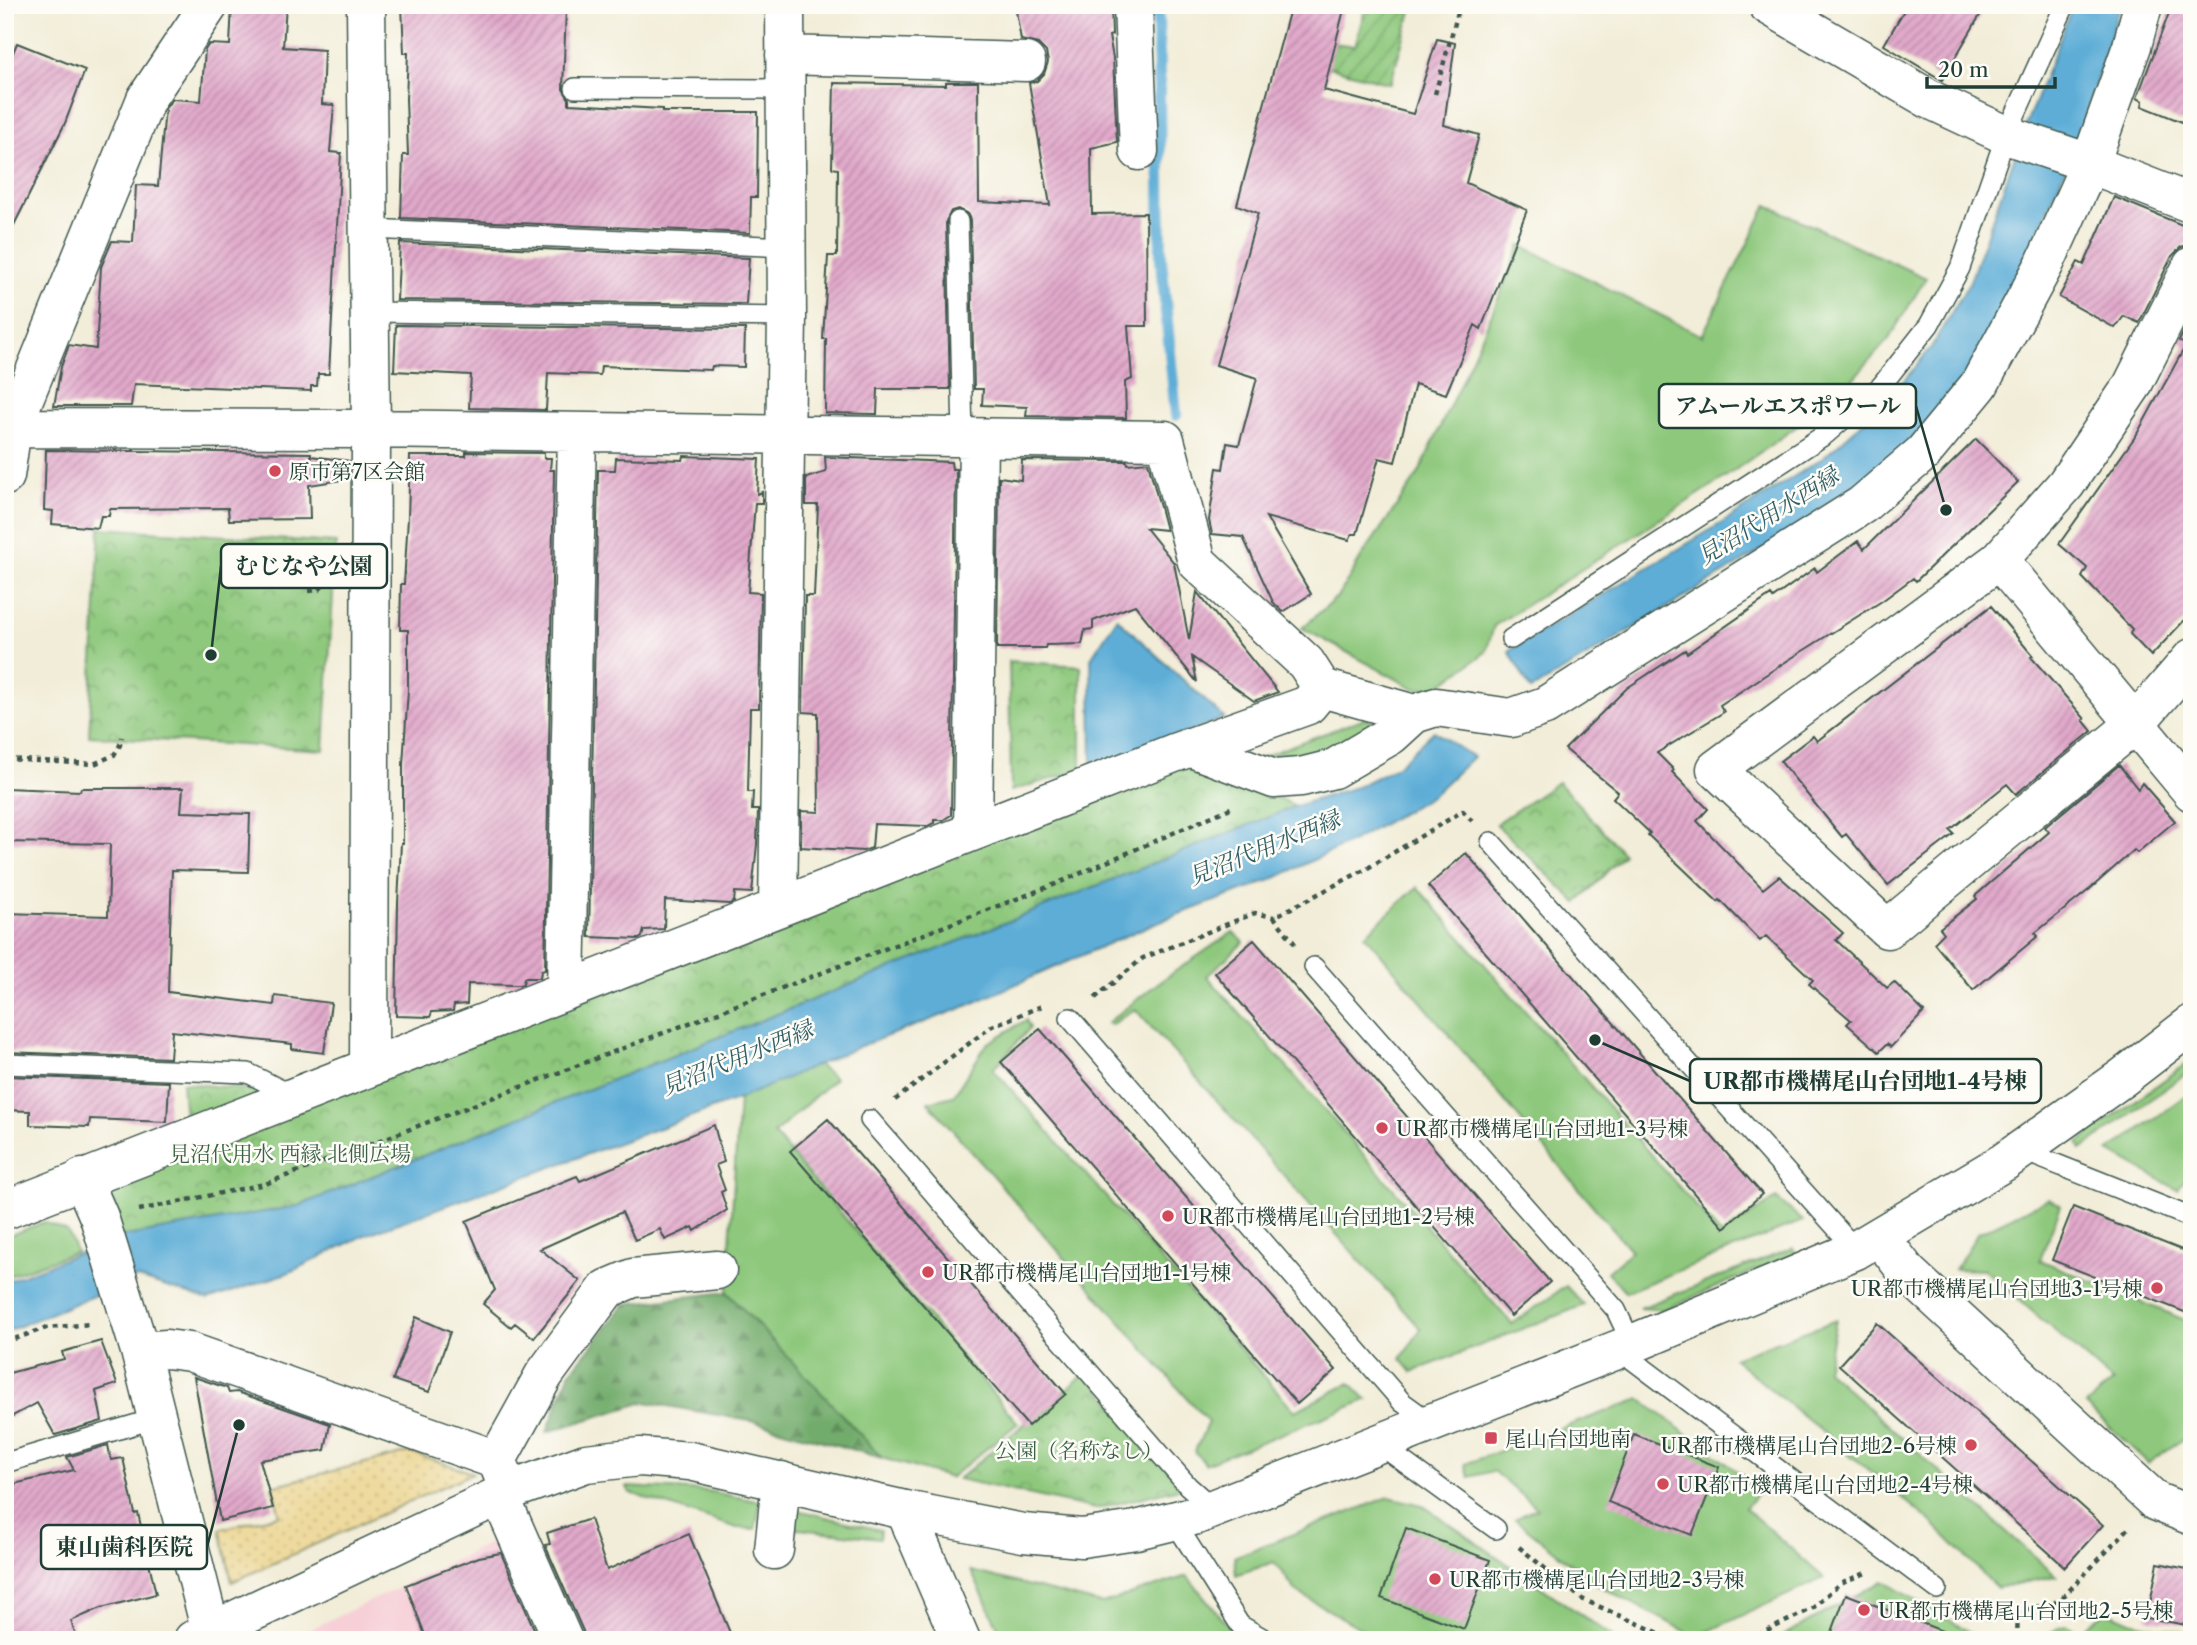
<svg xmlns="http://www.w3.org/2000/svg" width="2197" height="1645" viewBox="0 0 2197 1645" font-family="'Libre Caslon Text','Noto Serif JP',serif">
<defs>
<pattern id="forest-firs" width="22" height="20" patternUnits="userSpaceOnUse" patternTransform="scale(1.75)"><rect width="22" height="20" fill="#72ac6c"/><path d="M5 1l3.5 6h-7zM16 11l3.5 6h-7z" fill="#5d8d5a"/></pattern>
<pattern id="sand-dots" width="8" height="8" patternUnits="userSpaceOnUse" patternTransform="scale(1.75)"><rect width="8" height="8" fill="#eeda9e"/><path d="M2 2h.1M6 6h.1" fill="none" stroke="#ccbc89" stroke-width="1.8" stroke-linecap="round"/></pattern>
<pattern id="park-crowns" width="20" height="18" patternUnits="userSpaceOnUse" patternTransform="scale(1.75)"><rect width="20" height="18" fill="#8dc87c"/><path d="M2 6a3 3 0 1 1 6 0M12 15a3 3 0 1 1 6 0" fill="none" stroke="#73a466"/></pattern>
<pattern id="garden-furrows" width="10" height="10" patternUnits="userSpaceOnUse" patternTransform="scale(1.75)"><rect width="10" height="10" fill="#8dc87c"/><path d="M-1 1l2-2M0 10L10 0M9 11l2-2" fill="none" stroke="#73a466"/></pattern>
<pattern id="building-hatch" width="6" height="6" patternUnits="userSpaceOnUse" patternTransform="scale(1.75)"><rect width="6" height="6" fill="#e2a9cb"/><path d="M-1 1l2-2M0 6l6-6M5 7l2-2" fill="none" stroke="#b78ba6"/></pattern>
</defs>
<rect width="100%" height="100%" fill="#fdfcf7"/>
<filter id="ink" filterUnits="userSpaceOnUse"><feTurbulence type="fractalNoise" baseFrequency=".0143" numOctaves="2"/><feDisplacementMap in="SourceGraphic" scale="14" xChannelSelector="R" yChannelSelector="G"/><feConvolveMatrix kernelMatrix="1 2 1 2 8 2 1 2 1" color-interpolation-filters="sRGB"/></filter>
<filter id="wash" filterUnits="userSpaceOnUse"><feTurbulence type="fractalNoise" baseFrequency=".00686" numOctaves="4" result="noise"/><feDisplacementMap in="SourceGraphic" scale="28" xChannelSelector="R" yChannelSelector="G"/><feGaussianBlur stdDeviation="1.57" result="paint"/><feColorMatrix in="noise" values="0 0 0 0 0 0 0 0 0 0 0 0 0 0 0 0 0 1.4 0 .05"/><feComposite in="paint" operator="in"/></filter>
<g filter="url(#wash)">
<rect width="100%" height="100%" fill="#f2edd8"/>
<path fill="#f6cfd7" d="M 495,1540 L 533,1640 L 287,1640 L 400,1587 Z"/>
<path fill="#8dc87c" stroke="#568258" stroke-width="2" d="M 1767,205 L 1926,278 L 1888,340 L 1834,400 L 1721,480 L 1494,626 L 1486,652 L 1437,688 L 1415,689 L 1302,628 L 1339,595 L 1362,556 L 1418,475 L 1484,332 L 1521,245 L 1702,336 Z
M 1365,718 L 1378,724 L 1335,753 L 1274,773 L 1259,758 Z
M 1417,887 L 1721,1235 L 1776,1198 L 1803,1221 L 1626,1292 L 1607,1272 L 1631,1251 L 1365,935 Z
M 1233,932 L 1244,942 L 1207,976 L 1512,1324 L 1566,1286 L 1584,1305 L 1412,1372 L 1401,1359 L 1421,1329 L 1135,1009 L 1111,1025 L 1107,1023 L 1158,983 Z
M 1026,1020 L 1030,1028 L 993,1069 L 1295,1411 L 1350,1383 L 1367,1400 L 1205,1464 L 1195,1451 L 1208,1422 L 928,1102 L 953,1096 L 987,1044 Z
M 2192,1060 L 2192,1069 L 2081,1150 L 2078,1142 Z
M 817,1064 L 835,1078 L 774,1134 L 1018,1423 L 950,1478 L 882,1458 L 727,1292 L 739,1099 Z
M 2192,1092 L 2192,1170 L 2178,1190 L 2109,1151 Z
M 2048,1199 L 2061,1205 L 2040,1260 L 2192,1323 L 2192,1433 L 2148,1463 L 2086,1405 L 2113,1382 L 1985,1270 L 1955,1269 L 1978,1233 Z
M 44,1222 L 68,1232 L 76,1252 L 5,1277 L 5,1237 Z
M 1793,1248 L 1796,1253 L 1663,1310 L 1640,1308 Z
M 1836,1320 L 1826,1370 L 2056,1576 L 1997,1588 L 1930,1521 L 1733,1358 Z
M 1640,1399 L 1761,1489 L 1745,1508 L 1824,1578 L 1696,1637 L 1596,1584 L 1515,1519 L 1537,1508 L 1493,1471 L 1469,1477 L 1465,1464 Z
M 627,1487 L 708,1491 L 761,1502 L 755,1529 L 737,1528 L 630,1493 Z
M 1389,1497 L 1422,1505 L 1612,1636 L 1604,1640 L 1381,1640 L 1297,1592 L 1274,1562 L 1236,1575 L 1234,1557 Z
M 793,1509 L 880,1530 L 880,1538 L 790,1528 Z
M 971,1571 L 1102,1604 L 1187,1576 L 1240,1640 L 1004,1640 Z
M 1883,1581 L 1983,1640 L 1775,1640 Z
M 2105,1610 L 2130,1621 L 2192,1634 L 2192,1640 L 2047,1640 L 2051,1632 L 2066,1625 L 2081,1631 Z"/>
<path fill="url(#forest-firs)" stroke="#487450" stroke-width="2" d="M 727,1292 L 882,1458 L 756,1422 L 645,1402 L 547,1432 L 569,1374 L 625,1304 Z"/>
<path fill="url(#sand-dots)" stroke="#868c69" stroke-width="2" d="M 410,1452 L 473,1473 L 232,1582 L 220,1529 L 280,1515 L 272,1486 Z"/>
<path fill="url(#park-crowns)" stroke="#568258" stroke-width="2" d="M 100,528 L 336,543 L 324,750 L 89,736 Z
M 1009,661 L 1081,666 L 1081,770 L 1011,791 Z
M 1174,753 L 1296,806 L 298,1206 L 121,1237 L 97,1172 Z
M 1558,782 L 1624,854 L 1577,903 L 1496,824 Z
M 182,1083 L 266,1091 L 186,1132 Z
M 1086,1373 L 1183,1487 L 1096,1509 L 958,1479 Z"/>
<path fill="url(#garden-furrows)" stroke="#568258" stroke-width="2" d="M 1366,5 L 1413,5 L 1390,84 L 1312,62 L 1319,41 L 1355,46 Z"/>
<path fill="#5dadd7" stroke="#3e7586" stroke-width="2" d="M 2073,5 L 2120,5 L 2078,140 L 1997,326 L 1972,366 L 1928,423 L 1863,489 L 1531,690 L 1509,651 L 1730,518 L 1824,457 L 1888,400 L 1930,349 L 1970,281 L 2027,122 Z
M 1117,618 L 1224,718 L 1092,771 L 1091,658 Z
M 1434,731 L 1473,757 L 1433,795 L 1355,840 L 1269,881 L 1155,923 L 962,1008 L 858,1047 L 739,1099 L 365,1235 L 290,1272 L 208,1300 L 137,1278 L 5,1332 L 5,1282 L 121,1237 L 298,1206 L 1296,806 L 1359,786 L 1396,767 Z"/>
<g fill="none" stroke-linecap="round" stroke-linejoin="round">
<path stroke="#5dadd7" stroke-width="12" d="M 1158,5 L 1161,259 L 1176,415"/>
</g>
<g id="blocks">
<path fill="url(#building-hatch)" d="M 232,5 L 286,5 L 283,47 L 324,50 L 322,104 L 334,105 L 330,152 L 341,153 L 329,374 L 318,374 L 317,386 L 311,386 L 311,391 L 134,384 L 131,406 L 54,406 L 61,367 L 69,345 L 96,349 L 101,267 L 112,241 L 133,242 L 136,185 L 158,186 L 165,109 L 172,99 L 201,101 L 205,50 L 209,44 L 230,45 Z
M 402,5 L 566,8 L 563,89 L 569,99 L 569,104 L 662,109 L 662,112 L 758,112 L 757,197 L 751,197 L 750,233 L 401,218 L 403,155 L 408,155 L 406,99 L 408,53 L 404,53 Z
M 1015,5 L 1111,5 L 1112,35 L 1109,36 L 1113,58 L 1117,142 L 1091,148 L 1092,214 L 1146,213 L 1147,326 L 1128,326 L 1132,379 L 1125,382 L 1126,418 L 1026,416 L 1027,407 L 982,405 L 983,389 L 974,389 L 970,221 L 968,214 L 958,209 L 951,211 L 946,221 L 950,389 L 878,389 L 877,414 L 825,413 L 826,339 L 823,339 L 828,256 L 837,256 L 838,169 L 832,168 L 834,83 L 946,85 L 946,82 L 978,82 L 979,202 L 1050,205 L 1029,83 L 1037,81 L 1044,74 L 1048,62 L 1046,52 L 1038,44 L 1021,40 Z
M 1291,5 L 1345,5 L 1324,90 L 1413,114 L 1437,39 L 1455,43 L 1444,125 L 1479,135 L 1466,183 L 1527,210 L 1481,329 L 1475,325 L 1446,394 L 1415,384 L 1395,462 L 1379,458 L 1357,534 L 1352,534 L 1349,540 L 1266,517 L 1311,594 L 1283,612 L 1273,602 L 1243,537 L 1212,534 L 1209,520 L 1217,468 L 1223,469 L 1227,443 L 1239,445 L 1257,378 L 1216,365 L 1258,213 L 1237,205 Z
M 1907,5 L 1986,5 L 1942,80 L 1884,45 Z
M 2172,5 L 2192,5 L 2192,126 L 2142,106 L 2143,101 L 2137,98 Z
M 17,43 L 85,70 L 65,123 L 5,243 L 5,72 Z
M 2114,197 L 2192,229 L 2192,244 L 2181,247 L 2172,256 L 2139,323 L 2124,316 L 2115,328 L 2059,297 L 2078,262 L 2084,265 Z
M 400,243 L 749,258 L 746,304 L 397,300 Z
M 2192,315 L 2192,612 L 2151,656 L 2130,634 L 2132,629 L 2082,577 L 2087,568 L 2059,544 L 2137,434 L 2186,345 L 2179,341 Z
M 396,325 L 745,329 L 744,367 L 712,366 L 711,370 L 601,366 L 600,375 L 548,373 L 546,410 L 469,408 L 471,375 L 394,371 Z
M 1976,439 L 2018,482 L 1916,581 L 1913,578 L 1882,601 L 1779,666 L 1720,705 L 1724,712 L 1657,753 L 1674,770 L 1672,772 L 1708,809 L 1697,821 L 1763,889 L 1779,876 L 1843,933 L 1836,940 L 1887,988 L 1894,982 L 1924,1012 L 1891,1047 L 1887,1044 L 1879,1052 L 1847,1024 L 1851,1020 L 1809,984 L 1813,980 L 1766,936 L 1760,941 L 1720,900 L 1718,902 L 1648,835 L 1650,833 L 1613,798 L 1618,792 L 1565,749 L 1627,688 L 1685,650 L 1687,653 L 1771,595 L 1773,598 L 1815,568 L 1817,572 L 1858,541 L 1864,549 Z
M 46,450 L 311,453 L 311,456 L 349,461 L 349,479 L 309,485 L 310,519 L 229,520 L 228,508 L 110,509 L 109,516 L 101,516 L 98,528 L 52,524 L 53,511 L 44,510 Z
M 466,452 L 544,453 L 544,458 L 551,458 L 550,470 L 554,470 L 545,970 L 541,971 L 540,978 L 524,978 L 523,984 L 519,985 L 468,984 L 467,1004 L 454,1005 L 453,1011 L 432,1012 L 430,1017 L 396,1016 L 398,903 L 401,843 L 403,843 L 403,764 L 408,690 L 408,630 L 400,630 L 401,584 L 404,584 L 408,517 L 410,456 L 466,456 Z
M 684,456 L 759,459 L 757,494 L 762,492 L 762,503 L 755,503 L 748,592 L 761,593 L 759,708 L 750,708 L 748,792 L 753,792 L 752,810 L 758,810 L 757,844 L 752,893 L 735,892 L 734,902 L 729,904 L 665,900 L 664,929 L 644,930 L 642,937 L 639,939 L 589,937 L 598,470 L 615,470 L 616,458 L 683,460 Z
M 825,457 L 951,462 L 952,469 L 956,469 L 951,815 L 943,820 L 934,820 L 934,823 L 928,826 L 874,824 L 872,848 L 863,851 L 801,847 L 801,811 L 819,812 L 818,713 L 803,712 L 805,596 L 814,596 L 818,505 L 806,505 L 806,478 L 826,472 Z
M 1022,460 L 1127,461 L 1128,464 L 1148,462 L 1166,530 L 1146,528 L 1174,563 L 1189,640 L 1197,592 L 1278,692 L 1254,701 L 1192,657 L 1197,682 L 1135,605 L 1093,621 L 1093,629 L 1085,630 L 1082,644 L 1046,645 L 1045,648 L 997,648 L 999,477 L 1021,480 Z
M 1991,606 L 2033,656 L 2031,657 L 2085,719 L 2083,720 L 2092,731 L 2016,794 L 2007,784 L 1950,830 L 1954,834 L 1888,885 L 1846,834 L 1842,837 L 1780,761 L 1813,736 L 1817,741 Z
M 2119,765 L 2138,789 L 2142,783 L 2175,821 L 2137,853 L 2134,850 L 2090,889 L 2035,933 L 2038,936 L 1973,990 L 1934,943 L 1944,933 L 1940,928 L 1977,899 L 1975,896 L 2049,832 L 2045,827 Z
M 5,788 L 80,791 L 81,788 L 183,788 L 181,812 L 250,814 L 248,872 L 172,870 L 168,992 L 274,1005 L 275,996 L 331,1003 L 324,1053 L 292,1049 L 292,1044 L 172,1031 L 170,1058 L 5,1052 L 5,913 L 108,916 L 110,844 L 5,842 Z
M 1466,853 L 1762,1194 L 1724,1228 L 1428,886 Z
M 1254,940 L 1550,1282 L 1511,1316 L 1215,973 Z
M 1040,1029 L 1336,1370 L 1297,1404 L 1001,1062 Z
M 5,1076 L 169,1082 L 167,1122 L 90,1119 L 89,1127 L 30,1125 L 30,1111 L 5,1110 Z
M 828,1119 L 1066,1394 L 1028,1426 L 790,1151 Z
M 714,1125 L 724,1162 L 716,1165 L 725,1190 L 721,1192 L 727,1210 L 695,1231 L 693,1227 L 665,1240 L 660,1229 L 635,1240 L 622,1212 L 540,1249 L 580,1281 L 534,1338 L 515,1323 L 511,1327 L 483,1304 L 495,1290 L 466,1221 L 577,1176 L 580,1181 Z
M 2073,1207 L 2192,1254 L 2192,1315 L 2052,1260 Z
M 416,1317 L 450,1332 L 429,1392 L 393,1380 Z
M 1877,1323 L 2103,1525 L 2065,1567 L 1839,1365 Z
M 101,1341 L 117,1384 L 96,1391 L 102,1421 L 55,1435 L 37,1403 L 5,1420 L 5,1374 L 64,1359 L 62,1352 Z
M 194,1377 L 227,1388 L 229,1393 L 237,1392 L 330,1424 L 325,1450 L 260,1460 L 273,1508 L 220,1521 Z
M 1634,1434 L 1719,1467 L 1692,1535 L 1608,1502 Z
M 108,1445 L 111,1460 L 123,1458 L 135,1514 L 138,1513 L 156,1594 L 101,1608 L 71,1621 L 77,1640 L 5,1640 L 5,1486 L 74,1470 L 67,1457 Z
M 590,1519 L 607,1570 L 689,1534 L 733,1640 L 584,1640 L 583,1631 L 545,1545 L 550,1544 L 547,1533 Z
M 1406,1528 L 1490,1560 L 1464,1629 L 1381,1598 Z
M 501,1553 L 539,1640 L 427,1640 L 406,1585 L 479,1557 Z
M 2158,1563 L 2192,1570 L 2192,1626 L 2147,1618 Z
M 1846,1594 L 1958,1637 L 1957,1640 L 1829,1640 Z"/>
</g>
</g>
<g filter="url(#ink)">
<use href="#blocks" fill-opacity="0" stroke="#3f574d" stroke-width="2"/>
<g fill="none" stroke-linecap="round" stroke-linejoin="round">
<g stroke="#3f574d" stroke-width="22">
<path id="service" d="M 575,88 L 786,89
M 958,221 L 963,438
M 369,229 L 787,247
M 369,312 L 787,317
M 1511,639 L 1826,434 L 1881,386 L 1929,325 L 1960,268 L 2006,135 L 2065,5
M 1491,842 L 1856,1250
M 1314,967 L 1616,1310 L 1632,1344
M 1070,1018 L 1402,1402 L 1431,1423
M 5,1064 L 248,1073 L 293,1096
M 870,1120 L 1188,1486 L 1214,1509
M 2021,1150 L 2192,1218
M 1618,1349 L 1937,1589
M 1379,1444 L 1496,1529
M 5,1463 L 157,1418
M 1174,1521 L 1240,1625 L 1266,1640"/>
</g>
<g stroke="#3f574d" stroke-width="41">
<path id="minor" d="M 366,5 L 371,429 L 369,1066
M 1133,5 L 1139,151
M 1768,5 L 1929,99 L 2006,135 L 2080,160 L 2192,204
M 785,55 L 1026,62
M 2192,266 L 2132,386 L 2066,484 L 1999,560 L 1716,769 L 1887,929 L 2134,725 L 2192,658
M 5,476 L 12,428 L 146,99 L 209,5
M 1999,560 L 2192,792
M 1322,688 L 1414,714
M 1189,747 L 1274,779 L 1301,777 L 1333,769 L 1391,735 L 1414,714 L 1436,707 L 1511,718 L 1545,706 L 1862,505 L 1923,453 L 1979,385 L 2044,265 L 2090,164 L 2132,46 L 2143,5
M 973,831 L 978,438
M 778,907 L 787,317 L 785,5
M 566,990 L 577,432
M 82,1178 L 99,1217 L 140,1351 L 213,1640
M 5,1210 L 1174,753 L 1308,705 L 1322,688 L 1306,663 L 1197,562 L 1165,440 L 371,429 L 12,428
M 1880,1237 L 1908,1273 L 2155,1501 L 2192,1516
M 140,1351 L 167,1349 L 190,1352 L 497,1460 L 509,1491
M 497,1460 L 544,1375 L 607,1289 L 633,1278 L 717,1270
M 500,1496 L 563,1640
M 905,1510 L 961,1640
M 774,1550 L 781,1481"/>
</g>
<g stroke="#3f574d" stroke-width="41">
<path id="tertiary" d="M 193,1640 L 509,1491 L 586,1463 L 640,1457 L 690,1461 L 905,1510 L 1023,1533 L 1082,1538 L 1136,1530 L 1197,1515 L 1632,1344 L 1856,1250 L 2004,1162 L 2122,1078 L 2192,1024"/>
</g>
<path stroke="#3f574d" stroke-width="4.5" stroke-dasharray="5 5" stroke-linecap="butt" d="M 1435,94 L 1460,5
M 309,591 L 319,590 L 329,579
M 5,759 L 94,764 L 114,755 L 120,745 L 122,737
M 1295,944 L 1274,917 L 1366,869 L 1463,811 L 1472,821
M 1095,998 L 1143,958 L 1255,913 L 1274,917
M 895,1100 L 992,1026 L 1042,1006
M 139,1210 L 265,1184 L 1056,884 L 1233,807
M 5,1342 L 46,1328 L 91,1324
M 2184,1469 L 2192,1463
M 1519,1547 L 1582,1599 L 1675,1640
M 1961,1604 L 1986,1620 L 2059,1601 L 2128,1529
M 1749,1640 L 1813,1608 L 1840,1583 L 1866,1573
M 2017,1640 L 2018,1612"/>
<use href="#service" stroke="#fff" stroke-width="19"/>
<use href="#minor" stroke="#fff" stroke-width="38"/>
<use href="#tertiary" stroke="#fff" stroke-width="38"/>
</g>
</g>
<g fill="#d1495b" stroke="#fdfcf7" stroke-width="2.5">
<circle cx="275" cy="471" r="7"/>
<circle cx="1382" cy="1128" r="7"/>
<circle cx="1168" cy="1216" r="7"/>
<circle cx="928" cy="1272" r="7"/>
<circle cx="2157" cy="1288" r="7"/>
<rect x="1484" y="1431" width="14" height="14" rx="3.5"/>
<circle cx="1971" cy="1445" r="7"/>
<circle cx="1663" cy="1484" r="7"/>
<circle cx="1435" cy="1579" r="7"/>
<circle cx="1864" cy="1610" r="7"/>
</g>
<g text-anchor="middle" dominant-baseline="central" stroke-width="5" stroke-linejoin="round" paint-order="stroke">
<g font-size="21" fill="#1f3d34" stroke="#fdfcf7" text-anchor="start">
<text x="289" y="471">原市第7区会館</text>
<text x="1396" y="1128">UR都市機構尾山台団地1-3号棟</text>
<text x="1182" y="1216">UR都市機構尾山台団地1-2号棟</text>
<text x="942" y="1272">UR都市機構尾山台団地1-1号棟</text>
<text x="2143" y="1288" text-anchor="end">UR都市機構尾山台団地3-1号棟</text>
<text x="1505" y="1438">尾山台団地南</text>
<text x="1957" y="1445" text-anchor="end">UR都市機構尾山台団地2-6号棟</text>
<text x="1677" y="1484">UR都市機構尾山台団地2-4号棟</text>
<text x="1449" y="1579">UR都市機構尾山台団地2-3号棟</text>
<text x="1878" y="1610">UR都市機構尾山台団地2-5号棟</text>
</g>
<g font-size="21" fill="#3a6046" stroke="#fdfcf7">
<text x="290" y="1153">見沼代用水 西縁 北側広場</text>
<text x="1079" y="1450">公園（名称なし）</text>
</g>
<g font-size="23" font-style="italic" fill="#325f65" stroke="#fdfcf7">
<text transform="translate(1768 516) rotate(-32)">見沼代用水西縁</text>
<text transform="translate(1264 848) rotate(-22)">見沼代用水西縁</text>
<text transform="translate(737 1058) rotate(-22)">見沼代用水西縁</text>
</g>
</g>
<path fill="none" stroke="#1f3d34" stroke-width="2.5" d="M1946 510L1916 406M211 655L221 566M1595 1040L1690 1081M239 1425L207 1547"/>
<g fill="#1f3d34" stroke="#fdfcf7" stroke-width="2.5">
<circle cx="1946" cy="510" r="7"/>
<circle cx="211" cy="655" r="7"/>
<circle cx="1595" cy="1040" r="7"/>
<circle cx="239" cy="1425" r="7"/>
</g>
<g fill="#fdfcf7" stroke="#1f3d34" stroke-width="2.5">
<rect x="1659" y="384" width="257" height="44" rx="7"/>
<rect x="221" y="544" width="166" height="44" rx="7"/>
<rect x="1690" y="1059" width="351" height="44" rx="7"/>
<rect x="41" y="1525" width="166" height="44" rx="7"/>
</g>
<g font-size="23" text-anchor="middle" font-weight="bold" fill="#1f3d34">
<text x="1788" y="414">アムールエスポワール</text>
<text x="304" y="574">むじなや公園</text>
<text x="1865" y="1089">UR都市機構尾山台団地1-4号棟</text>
<text x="124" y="1555">東山歯科医院</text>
</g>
<rect width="2197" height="1645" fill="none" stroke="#fdfcf7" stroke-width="28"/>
<path d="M1927 77v10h128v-10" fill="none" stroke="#1f3d34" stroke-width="3.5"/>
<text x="1938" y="77" font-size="21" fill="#1f3d34" stroke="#fdfcf7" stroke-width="5" paint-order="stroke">20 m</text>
</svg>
